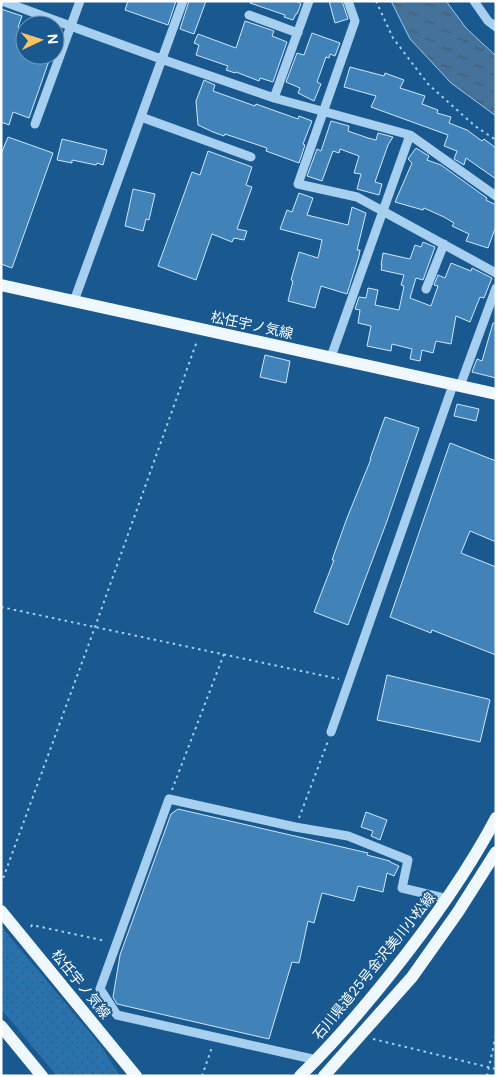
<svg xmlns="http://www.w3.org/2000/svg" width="497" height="1077" viewBox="0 0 497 1077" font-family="'DM Sans','Noto Sans JP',sans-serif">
<defs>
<pattern id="grass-dots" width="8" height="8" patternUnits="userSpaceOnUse" patternTransform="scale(1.25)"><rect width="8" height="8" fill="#2872ad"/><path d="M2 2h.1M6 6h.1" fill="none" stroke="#3c5d78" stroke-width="1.8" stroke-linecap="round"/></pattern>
<pattern id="water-ripples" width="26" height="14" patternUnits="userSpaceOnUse" patternTransform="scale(1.25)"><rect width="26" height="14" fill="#44729a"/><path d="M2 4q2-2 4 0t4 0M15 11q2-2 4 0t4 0" fill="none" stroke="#495b6b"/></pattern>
</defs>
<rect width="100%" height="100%" fill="#195990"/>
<path fill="url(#grass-dots)" d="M 1,926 L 101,1046 L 120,1076 L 57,1076 L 1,1009 Z"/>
<path fill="url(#water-ripples)" stroke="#9accf1" d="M 391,1 L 446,1 L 466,28 L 496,56 L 496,116 L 451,83 L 426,56 L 410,39 Z"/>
<path fill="#4183b9" stroke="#cde7fb" d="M 128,1 L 176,1 L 168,25 L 125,10 Z
M 189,1 L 206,1 L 194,34 L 180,29 Z
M 250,1 L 296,1 L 301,4 L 297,14 L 296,14 L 293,20 L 284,17 L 285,15 L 250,3 Z
M 329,1 L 342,1 L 348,19 L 335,23 Z
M 1,9 L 22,16 L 18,27 L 25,29 L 25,55 L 51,55 L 29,118 L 13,112 L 9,125 L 1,122 Z
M 245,21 L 274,31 L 272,36 L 287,42 L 273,82 L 260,78 L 259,81 L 236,72 L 235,73 L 226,70 L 228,66 L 196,55 L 199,45 L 194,43 L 198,34 L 236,48 Z
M 312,33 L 340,43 L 335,56 L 330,54 L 329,58 L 326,57 L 317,82 L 321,84 L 314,101 L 298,93 L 300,88 L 286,82 L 297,53 L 304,55 Z
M 350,67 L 384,76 L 385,73 L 404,80 L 400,88 L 425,96 L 422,104 L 438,110 L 437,113 L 451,117 L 449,123 L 467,130 L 482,141 L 484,139 L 496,148 L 496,179 L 466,158 L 464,165 L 454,159 L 457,151 L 444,146 L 448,135 L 371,107 L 376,96 L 344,87 Z
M 204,80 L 215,85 L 213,91 L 255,106 L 256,104 L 298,119 L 299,116 L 312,121 L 303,144 L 305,145 L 299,163 L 266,151 L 267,148 L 225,134 L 224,136 L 213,132 L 198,125 L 196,101 Z
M 331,121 L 349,126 L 348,131 L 368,138 L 376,140 L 378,133 L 393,137 L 388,145 L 375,182 L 382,184 L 379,195 L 357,189 L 361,174 L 354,173 L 359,156 L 340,149 L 339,153 L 333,151 L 322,181 L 307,176 L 317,149 L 321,151 Z
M 8,137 L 53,153 L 12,268 L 1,264 L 1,154 Z
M 62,139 L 107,150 L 103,165 L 97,163 L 96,165 L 72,160 L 72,163 L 57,160 Z
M 416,148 L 429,156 L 427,160 L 441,165 L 487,198 L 486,200 L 496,205 L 496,226 L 488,248 L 466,241 L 469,234 L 452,226 L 454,223 L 444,217 L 424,208 L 423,210 L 395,202 L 412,163 L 408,159 Z
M 208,151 L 252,167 L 246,185 L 252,187 L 237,229 L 247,231 L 244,240 L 234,238 L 232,242 L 212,234 L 196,280 L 158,266 L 192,172 L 200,175 Z
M 133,189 L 155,194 L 149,220 L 146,219 L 143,231 L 125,226 Z
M 299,193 L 313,198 L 307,215 L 348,225 L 352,207 L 366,213 L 357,250 L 360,250 L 359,256 L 347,294 L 321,286 L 315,308 L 288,301 L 293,281 L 291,280 L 299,252 L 318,258 L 322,240 L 280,229 L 287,210 L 292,212 Z
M 423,242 L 435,247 L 423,280 L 416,278 L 410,298 L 431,306 L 438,286 L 434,285 L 438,275 L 445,278 L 451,263 L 471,271 L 472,268 L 492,278 L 484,298 L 480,297 L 470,322 L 456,316 L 451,344 L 436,341 L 433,353 L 422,350 L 420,361 L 410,359 L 412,349 L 392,344 L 391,351 L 367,346 L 371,326 L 358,323 L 360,310 L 355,309 L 359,297 L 366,298 L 368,288 L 378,290 L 375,305 L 399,310 L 404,286 L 401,285 L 404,275 L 381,270 L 382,265 L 381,265 L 383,253 L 410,259 L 415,245 L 421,247 Z
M 493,323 L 496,323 L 496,378 L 472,372 L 477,359 L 482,361 Z
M 265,355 L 290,361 L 286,383 L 260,377 Z
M 457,404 L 479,409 L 476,421 L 454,416 Z
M 385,417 L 419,428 L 387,521 L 348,625 L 314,612 L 334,560 L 332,560 L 347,518 L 371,459 L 370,459 Z
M 450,443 L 496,461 L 496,542 L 470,531 L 461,553 L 496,567 L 496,655 L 432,630 L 431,633 L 390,617 Z
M 387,675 L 488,699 L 490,700 L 480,742 L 377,720 Z
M 178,809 L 368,853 L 367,855 L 390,861 L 390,862 L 399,866 L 394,876 L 387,873 L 383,892 L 358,886 L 354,901 L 322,893 L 314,923 L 308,921 L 299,963 L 292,962 L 269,1039 L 117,1004 L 113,997 L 120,955 L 171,814 Z
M 366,812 L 387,820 L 380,840 L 371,836 L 373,831 L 361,827 Z"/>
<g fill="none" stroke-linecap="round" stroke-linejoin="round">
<path stroke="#a7cfef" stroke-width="2" stroke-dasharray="2.5 4" stroke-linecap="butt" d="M 376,1 L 393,38 L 428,84 L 475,126 L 496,140
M 1,607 L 339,679
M 172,790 L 224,654
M 299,818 L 328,741
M 1,884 L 95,627 L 197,341
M 31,927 L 32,925 L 106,941
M 373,1039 L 496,1069
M 202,1076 L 212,1047
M 487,1076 L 496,1035"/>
<path stroke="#a7cfef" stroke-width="9" d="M 2,1 L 161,59 L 274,98 L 410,135 L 496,196
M 348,1 L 355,21 L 298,184 L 357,197 L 496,273
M 474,1 L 488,21 L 496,27
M 249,15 L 298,33
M 274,98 L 309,1
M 141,117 L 251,157
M 35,124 L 80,1
M 426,289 L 444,244
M 74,301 L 183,1
M 331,357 L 410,135
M 460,386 L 496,288
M 331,732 L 453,385
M 317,1060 L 117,1015 L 100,989 L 169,799 L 295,827 L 348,836 L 408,860 L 402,888 L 448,899"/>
<path stroke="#eff7ff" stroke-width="12" d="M 1,285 L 496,394
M 1,911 L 136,1076
M 1,1026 L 42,1076
M 300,1076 C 332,1045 361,1011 389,976 C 429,926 466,875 496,818
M 324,1076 L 412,977 L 458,912 L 496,852"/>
</g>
<g text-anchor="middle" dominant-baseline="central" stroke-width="4" stroke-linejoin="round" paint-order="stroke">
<g font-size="14" fill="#fff" stroke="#195990">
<text transform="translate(252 325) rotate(12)">松任宇ノ気線</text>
<text transform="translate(374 966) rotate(-51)">石川県道25号金沢美川小松線</text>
<text transform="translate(81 984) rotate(51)">松任宇ノ気線</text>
</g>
</g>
<rect width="497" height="1077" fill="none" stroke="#ffffff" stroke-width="5"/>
<g transform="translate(40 40) rotate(86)"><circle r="24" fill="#195990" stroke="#759bbc"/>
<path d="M0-4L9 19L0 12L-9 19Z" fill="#ffc265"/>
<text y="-8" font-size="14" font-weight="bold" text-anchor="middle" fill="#ffffff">N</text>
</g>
</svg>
